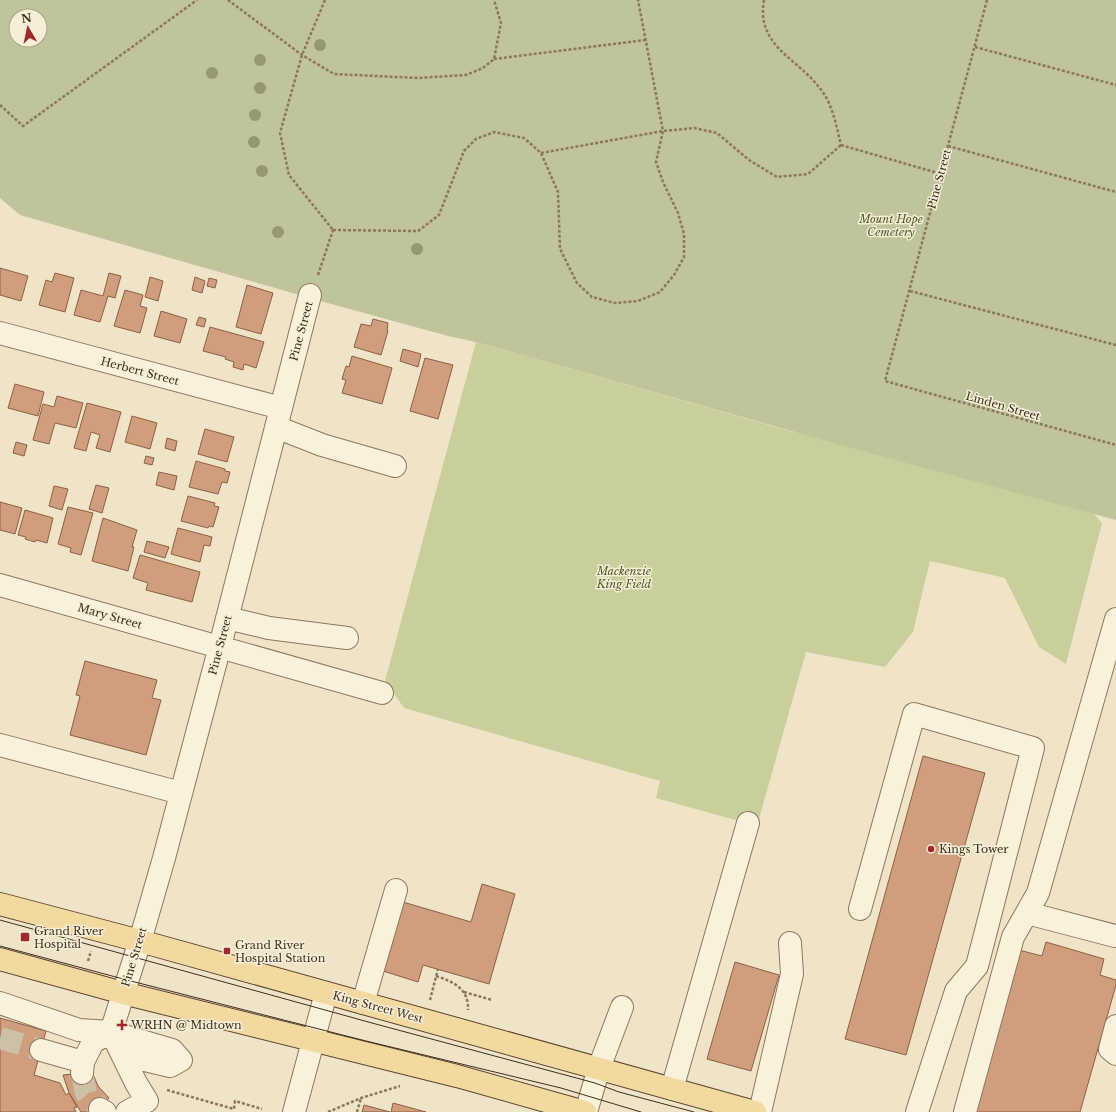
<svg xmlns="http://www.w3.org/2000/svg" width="1116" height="1112" viewBox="0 0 1116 1112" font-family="'Libre Baskerville',serif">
<rect width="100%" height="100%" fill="#f0e4c8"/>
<path fill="#c9cf9b" d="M 476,342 L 793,432 L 1055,471 L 1102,523 L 1066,664 L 1039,647 L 1005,578 L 930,561 L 913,632 L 885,667 L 806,652 L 757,826 L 656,798 L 660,781 L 404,708 L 385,681 Z"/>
<path fill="#bfc49a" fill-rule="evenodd" d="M 0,0 L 1116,0 L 1116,520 L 866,452 L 476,342 L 448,336 L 324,302 L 20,215 L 0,198 ZM 16,16 L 40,16 L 40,40 L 16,40 Z"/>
<path fill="#cf9f7d" stroke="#8d5f41" d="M 0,268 L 28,276 L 21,301 L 0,295 Z
M 55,273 L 74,278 L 65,312 L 39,305 L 46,280 L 52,282 Z
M 109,273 L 121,276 L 115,298 L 108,296 L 100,322 L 74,315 L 81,290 L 103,296 Z
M 150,277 L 163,281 L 158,301 L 145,297 Z
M 195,277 L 205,281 L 202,293 L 192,290 Z
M 209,278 L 217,280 L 215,288 L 207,286 Z
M 247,285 L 273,293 L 261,334 L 236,327 Z
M 125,290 L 143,295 L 140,306 L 147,308 L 140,333 L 114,326 Z
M 161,311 L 187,319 L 180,343 L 154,336 Z
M 199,317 L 206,319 L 204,327 L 196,325 Z
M 373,319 L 388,323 L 387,331 L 388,331 L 381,355 L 354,347 L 361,324 L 371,326 Z
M 210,327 L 264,342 L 256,368 L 244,364 L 243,370 L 233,367 L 234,362 L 225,359 L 226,357 L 203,351 Z
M 403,349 L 421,354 L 418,367 L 400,361 Z
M 352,356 L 392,368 L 382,404 L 342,393 L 346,380 L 342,379 L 346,366 L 349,367 Z
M 425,358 L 453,365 L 438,419 L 410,411 Z
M 15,384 L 44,392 L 38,416 L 8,408 Z
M 57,396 L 83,403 L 76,428 L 55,423 L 49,444 L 33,440 L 43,404 L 54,407 Z
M 87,403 L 121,412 L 110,452 L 96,448 L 100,435 L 91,432 L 86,451 L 74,448 Z
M 132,416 L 157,423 L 150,449 L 125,442 Z
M 205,429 L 234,437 L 227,462 L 198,454 Z
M 167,438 L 177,441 L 175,451 L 165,448 Z
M 16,442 L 27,445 L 24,456 L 13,453 Z
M 146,456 L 154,458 L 152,465 L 144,463 Z
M 196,461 L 225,469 L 225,471 L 230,472 L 227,483 L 222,482 L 218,494 L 189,487 Z
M 159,472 L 177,476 L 174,490 L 156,485 Z
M 96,485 L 109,488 L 102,513 L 89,509 Z
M 54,486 L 68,489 L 62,510 L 49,506 Z
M 188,496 L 215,503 L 214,506 L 219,507 L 213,527 L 209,526 L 208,528 L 181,521 Z
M 0,502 L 22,508 L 15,534 L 0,530 Z
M 68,507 L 93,513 L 81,555 L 70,552 L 71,548 L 58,544 Z
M 25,510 L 53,518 L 47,543 L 36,540 L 35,542 L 25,539 L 26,537 L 18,535 Z
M 103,518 L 137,530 L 132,547 L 134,547 L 128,571 L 92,561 Z
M 178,528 L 212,537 L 210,546 L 204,545 L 200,562 L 171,554 Z
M 147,541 L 169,547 L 165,558 L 144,552 Z
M 140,555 L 200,572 L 192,602 L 146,590 L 148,583 L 133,578 Z
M 85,661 L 157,680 L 152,698 L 161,700 L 146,755 L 70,735 L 80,696 L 76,695 Z
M 923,756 L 985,773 L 906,1055 L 845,1039 Z
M 482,884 L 515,894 L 489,984 L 423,965 L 418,982 L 383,971 L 403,902 L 471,922 Z
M 1046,942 L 1104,959 L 1100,975 L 1116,980 L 1116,985 L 1080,1112 L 974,1112 L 1019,950 L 1042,956 Z
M 735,962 L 779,975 L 751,1071 L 707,1059 Z
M 0,1018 L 46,1031 L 34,1075 L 60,1083 L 66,1095 L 69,1093 L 77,1107 L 74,1108 L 76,1112 L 0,1112 Z
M 92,1072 L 98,1086 L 109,1098 L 98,1112 L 81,1112 L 69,1093 L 63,1075 Z
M 393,1103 L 426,1112 L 391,1112 Z
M 364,1105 L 390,1112 L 362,1112 Z"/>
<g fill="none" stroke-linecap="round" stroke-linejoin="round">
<path stroke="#ccc0a6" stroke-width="22" stroke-dasharray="22 11" stroke-linecap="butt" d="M 0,1038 L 41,1050
M 82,1073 L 86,1093 L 100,1109"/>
<g stroke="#8d765c" stroke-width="24">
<path id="minor" d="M 0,333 L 281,408
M 276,427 L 322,445 L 395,466
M 0,585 L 382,693
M 227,618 L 269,628 L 347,638
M 0,745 L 181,793
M 860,909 L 914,714 L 1033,748 L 977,966 L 956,991 L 917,1112
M 1027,913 L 1115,936
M 0,1003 L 79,1030 L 111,1032 L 172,1050 L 181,1060 L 170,1066 L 141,1059 L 111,1032
M 363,1003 L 396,890
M 1116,1026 L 1110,1049 L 1116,1054
M 116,1042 L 136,1083 L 147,1101 L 127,1112
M 41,1050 L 83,1062
M 82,1073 L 83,1062 L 93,1042 L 111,1032 L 140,941 L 164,858 L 220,646 L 310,295
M 672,1089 L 748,823
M 100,1109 L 105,1112
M 294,1112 L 326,993
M 586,1112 L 599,1068 L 622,1007
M 760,1112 L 792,974 L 790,943
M 965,1112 L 1013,937 L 1038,893 L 1116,619"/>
</g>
<g stroke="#5b4430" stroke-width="24">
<path id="major" d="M 0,904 L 140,941 L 755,1112
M 0,959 L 123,993 L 457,1076 L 585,1112"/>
</g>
<path stroke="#8d765c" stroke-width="2.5" stroke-dasharray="3 2" stroke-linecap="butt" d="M 228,0 L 302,55 L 334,74 L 418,78 L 466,75 L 483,68 L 494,59 L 501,23 L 494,0
M 325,0 L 302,55 L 280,133 L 289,175 L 333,230
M 764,0 C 756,45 795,57 818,86 C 833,103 836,125 841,145
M 987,0 L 885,381 L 1116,445
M 975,47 L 1116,85
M 494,59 L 645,40
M 0,105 L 23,126 L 197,0
M 841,145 L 941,174
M 948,146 L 1116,192
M 541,153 L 663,131 L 694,128 L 717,133 L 749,160 L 777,177 L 808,174 L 841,145
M 333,230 L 418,231 L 439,215 L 464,151 L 476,139 L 494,132 L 524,138 L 541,153 L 558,192 L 560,249 L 577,283 L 592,297 L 615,303 L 638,301 L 660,292 L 674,275 L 684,257 L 684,234 L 678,213 L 663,182 L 656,162 L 663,131 L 638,0
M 318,275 L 333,230
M 910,291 L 1116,345
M 88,961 L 91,951
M 436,976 C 454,982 469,989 468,1010
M 464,992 L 492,1000
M 430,1000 L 438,969
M 167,1090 L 234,1109 L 235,1101 L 262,1109
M 328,1112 L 361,1098 L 400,1086
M 357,1112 L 361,1098"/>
<use href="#minor" stroke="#faf1dc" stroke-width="22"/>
<use href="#major" stroke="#f3d9a0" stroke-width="22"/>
<path stroke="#3d2e20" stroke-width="1" d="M 0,920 L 372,1023 L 595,1083 L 619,1092 L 694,1112
M 0,946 L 127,980 L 366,1041 L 561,1088 L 641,1112"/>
</g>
<g fill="#96986f">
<circle cx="320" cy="45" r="6"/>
<circle cx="260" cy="60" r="6"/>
<circle cx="212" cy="73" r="6"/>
<circle cx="260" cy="88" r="6"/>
<circle cx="255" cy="115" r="6"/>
<circle cx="254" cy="142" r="6"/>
<circle cx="262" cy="171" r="6"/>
<circle cx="278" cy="232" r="6"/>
<circle cx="417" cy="249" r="6"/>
</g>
<g fill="#9e2a2b" stroke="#f7eed8" stroke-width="1.5">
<circle cx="931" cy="849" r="4"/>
<rect x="20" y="932" width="10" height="10" rx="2"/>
<rect x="223" y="947" width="8" height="8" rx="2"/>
<path d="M120 1019h4v4h4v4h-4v4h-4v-4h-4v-4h4z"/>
</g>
<g text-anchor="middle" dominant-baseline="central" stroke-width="3" stroke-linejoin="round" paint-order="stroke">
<g font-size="11" fill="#3d2e20" stroke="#f7eed8">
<text transform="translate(939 179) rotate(-75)">Pine Street</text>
<text transform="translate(301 331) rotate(-75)">Pine Street</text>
<text transform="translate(140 371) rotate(15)">Herbert Street</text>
<text transform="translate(1003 406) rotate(16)">Linden Street</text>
<text transform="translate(110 616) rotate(16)">Mary Street</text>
<text transform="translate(220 645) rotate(-75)">Pine Street</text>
<text transform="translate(134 957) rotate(-73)">Pine Street</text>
<text transform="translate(378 1007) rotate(15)">King Street West</text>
</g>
<g font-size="11" font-style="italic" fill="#4d5a26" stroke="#f7eed8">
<text x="891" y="219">Mount Hope<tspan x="891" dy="13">Cemetery</tspan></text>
<text x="624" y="571">Mackenzie<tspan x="624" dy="13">King Field</tspan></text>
</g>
<g font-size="11" fill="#3d2e20" stroke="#f7eed8" text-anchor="start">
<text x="939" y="849">Kings Tower</text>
<text x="34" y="931">Grand River<tspan x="34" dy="13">Hospital</tspan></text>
<text x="235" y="945">Grand River<tspan x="235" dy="13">Hospital Station</tspan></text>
<text x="131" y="1025">WRHN @ Midtown</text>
</g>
</g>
<g transform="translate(28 28) rotate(351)"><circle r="19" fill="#f7eed8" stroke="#ada18e"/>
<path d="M0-3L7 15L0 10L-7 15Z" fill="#9e2a2b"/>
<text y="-6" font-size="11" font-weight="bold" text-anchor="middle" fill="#3d2e20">N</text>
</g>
</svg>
